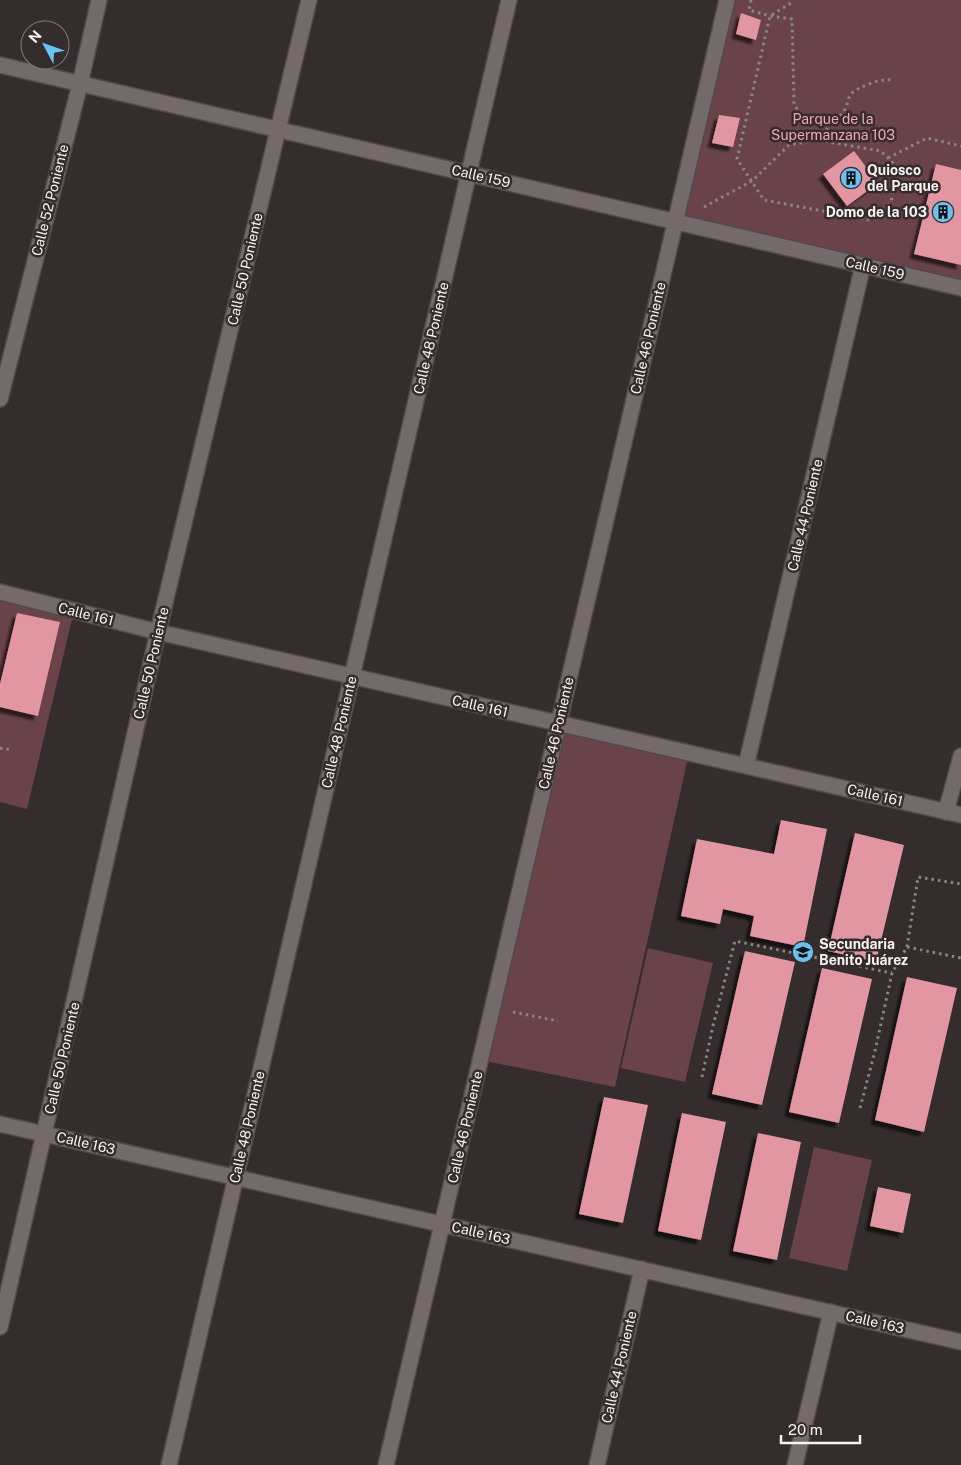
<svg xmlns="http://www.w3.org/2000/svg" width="961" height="1465" viewBox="0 0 961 1465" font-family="'Public Sans',sans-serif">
<defs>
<filter id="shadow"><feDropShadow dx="-4.5" dy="4.5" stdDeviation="1" flood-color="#0009"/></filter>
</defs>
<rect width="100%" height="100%" fill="#342c2d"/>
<path fill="#6a4349" d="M 728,0 L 961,0 L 961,287 L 676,221 Z
M 0,592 L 74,611 L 27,809 L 0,802 Z
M 559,723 L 689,753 L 615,1087 L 480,1060 Z
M 648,948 L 713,963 L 685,1082 L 621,1068 Z
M 814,1147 L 872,1160 L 847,1271 L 789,1258 Z"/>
<path fill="#e196a1" filter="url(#shadow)" d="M 741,13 L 761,20 L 756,40 L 736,34 Z
M 719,115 L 740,118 L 733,147 L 712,143 Z
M 854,151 L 878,183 L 847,206 L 823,174 Z
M 936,164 L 961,170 L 961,265 L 914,254 Z
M 17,613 L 60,622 L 38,716 L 0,707 L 0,684 Z
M 781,820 L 827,829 L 803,947 L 750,936 L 754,916 L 723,909 L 720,924 L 681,916 L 697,839 L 774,854 Z
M 855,833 L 904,845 L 876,962 L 828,951 Z
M 745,951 L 795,962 L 762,1105 L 712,1094 Z
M 822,968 L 872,979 L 839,1123 L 789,1112 Z
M 907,977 L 957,988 L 924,1132 L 875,1120 Z
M 604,1097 L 648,1105 L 623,1223 L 579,1214 Z
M 682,1113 L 726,1122 L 701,1240 L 658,1231 Z
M 758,1133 L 801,1142 L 777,1260 L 733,1251 Z
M 878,1187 L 911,1194 L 903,1233 L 870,1226 Z"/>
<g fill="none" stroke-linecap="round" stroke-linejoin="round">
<g stroke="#51494a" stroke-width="18">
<path id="street" d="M 0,399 L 80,84 L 99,0
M 0,592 L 158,632 L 961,815
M 746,766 L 863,265
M 946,812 L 961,756
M 0,1124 L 961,1342
M 0,1327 L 158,632 L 309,0
M 169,1465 L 509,0
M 386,1465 L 727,0
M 597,1465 L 642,1269
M 795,1465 L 831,1312"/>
</g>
<g stroke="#51494a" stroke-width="18">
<path id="secondary" d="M 0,65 L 961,288"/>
</g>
<path stroke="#8b8485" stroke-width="3" stroke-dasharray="2.5 4" stroke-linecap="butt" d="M 751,0 L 749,10 L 770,16 L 792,19 L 794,104 L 817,140
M 817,139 C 826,130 836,121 844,111 C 848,106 847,99 851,94 C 857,87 882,78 891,80
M 888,158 L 927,138 L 961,146
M 704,207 L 752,181 L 789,145 L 817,140 L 881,151 L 897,167 L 891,202 L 870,220 L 764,200 L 737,159 L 770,16 L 791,3 L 792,0
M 0,748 L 12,750
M 907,947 L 918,877 L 961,884
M 513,1012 L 558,1021
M 702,1077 L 713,1026 L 735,941 L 892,973
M 860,1108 L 875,1051 L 892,973 L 907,947 L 961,958"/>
<use href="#street" stroke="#746a6b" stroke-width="15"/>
<use href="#secondary" stroke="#746a6b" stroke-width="15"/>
</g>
<defs>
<g id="building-disc" transform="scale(1.125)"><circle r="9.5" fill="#69c3f1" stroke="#342c2d"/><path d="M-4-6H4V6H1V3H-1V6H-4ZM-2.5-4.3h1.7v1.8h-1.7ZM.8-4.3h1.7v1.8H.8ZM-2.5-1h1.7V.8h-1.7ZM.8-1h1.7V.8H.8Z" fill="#111"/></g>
<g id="school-disc" transform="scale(1.125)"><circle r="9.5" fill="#69c3f1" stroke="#342c2d"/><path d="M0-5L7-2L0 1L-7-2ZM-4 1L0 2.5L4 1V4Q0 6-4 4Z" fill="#111"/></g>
</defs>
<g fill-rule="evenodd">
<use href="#building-disc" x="851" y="178"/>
<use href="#building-disc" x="943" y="212"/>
<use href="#school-disc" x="803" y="952"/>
</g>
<g text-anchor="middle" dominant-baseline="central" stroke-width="5" stroke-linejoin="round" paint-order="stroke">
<g font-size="14" fill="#f7a5b2" stroke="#342c2d">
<text x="833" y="119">Parque de la<tspan x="833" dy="16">Supermanzana 103</tspan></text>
</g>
<g font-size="14" font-weight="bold" fill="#f8f2f3" stroke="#342c2d" text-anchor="start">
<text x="867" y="170">Quiosco<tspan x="867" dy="16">del Parque</tspan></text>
<text x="927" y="212" text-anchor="end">Domo de la 103</text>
<text x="819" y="944">Secundaria<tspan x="819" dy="16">Benito Juárez</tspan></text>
</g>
<g font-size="14" fill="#f8f2f3" stroke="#342c2d">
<text transform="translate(481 176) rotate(13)">Calle 159</text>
<text transform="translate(50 200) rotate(-76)">Calle 52 Poniente</text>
<text transform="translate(875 268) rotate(13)">Calle 159</text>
<text transform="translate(245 269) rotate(-77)">Calle 50 Poniente</text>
<text transform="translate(431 338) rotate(-77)">Calle 48 Poniente</text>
<text transform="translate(648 338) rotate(-77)">Calle 46 Poniente</text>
<text transform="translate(805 515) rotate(-77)">Calle 44 Poniente</text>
<text transform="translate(86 614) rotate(14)">Calle 161</text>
<text transform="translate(151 663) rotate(-77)">Calle 50 Poniente</text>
<text transform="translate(480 706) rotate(13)">Calle 161</text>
<text transform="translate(339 732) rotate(-77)">Calle 48 Poniente</text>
<text transform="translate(556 733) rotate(-77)">Calle 46 Poniente</text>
<text transform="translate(875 795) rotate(13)">Calle 161</text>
<text transform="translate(62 1058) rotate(-77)">Calle 50 Poniente</text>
<text transform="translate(247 1127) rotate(-77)">Calle 48 Poniente</text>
<text transform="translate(465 1127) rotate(-77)">Calle 46 Poniente</text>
<text transform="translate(86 1143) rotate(13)">Calle 163</text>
<text transform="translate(481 1233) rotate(13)">Calle 163</text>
<text transform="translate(875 1322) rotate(13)">Calle 163</text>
<text transform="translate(619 1367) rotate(-77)">Calle 44 Poniente</text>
</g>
</g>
<g transform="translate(45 45) rotate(311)"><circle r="24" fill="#342c2d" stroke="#827b7c"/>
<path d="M0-4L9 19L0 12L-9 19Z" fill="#69c3f1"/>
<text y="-8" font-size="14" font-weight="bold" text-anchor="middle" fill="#f8f2f3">N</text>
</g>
<path d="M781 1435v8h79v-8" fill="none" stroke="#f8f2f3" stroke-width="2.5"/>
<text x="788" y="1435" font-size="15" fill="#f8f2f3" stroke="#342c2d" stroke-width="4" paint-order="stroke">20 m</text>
</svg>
